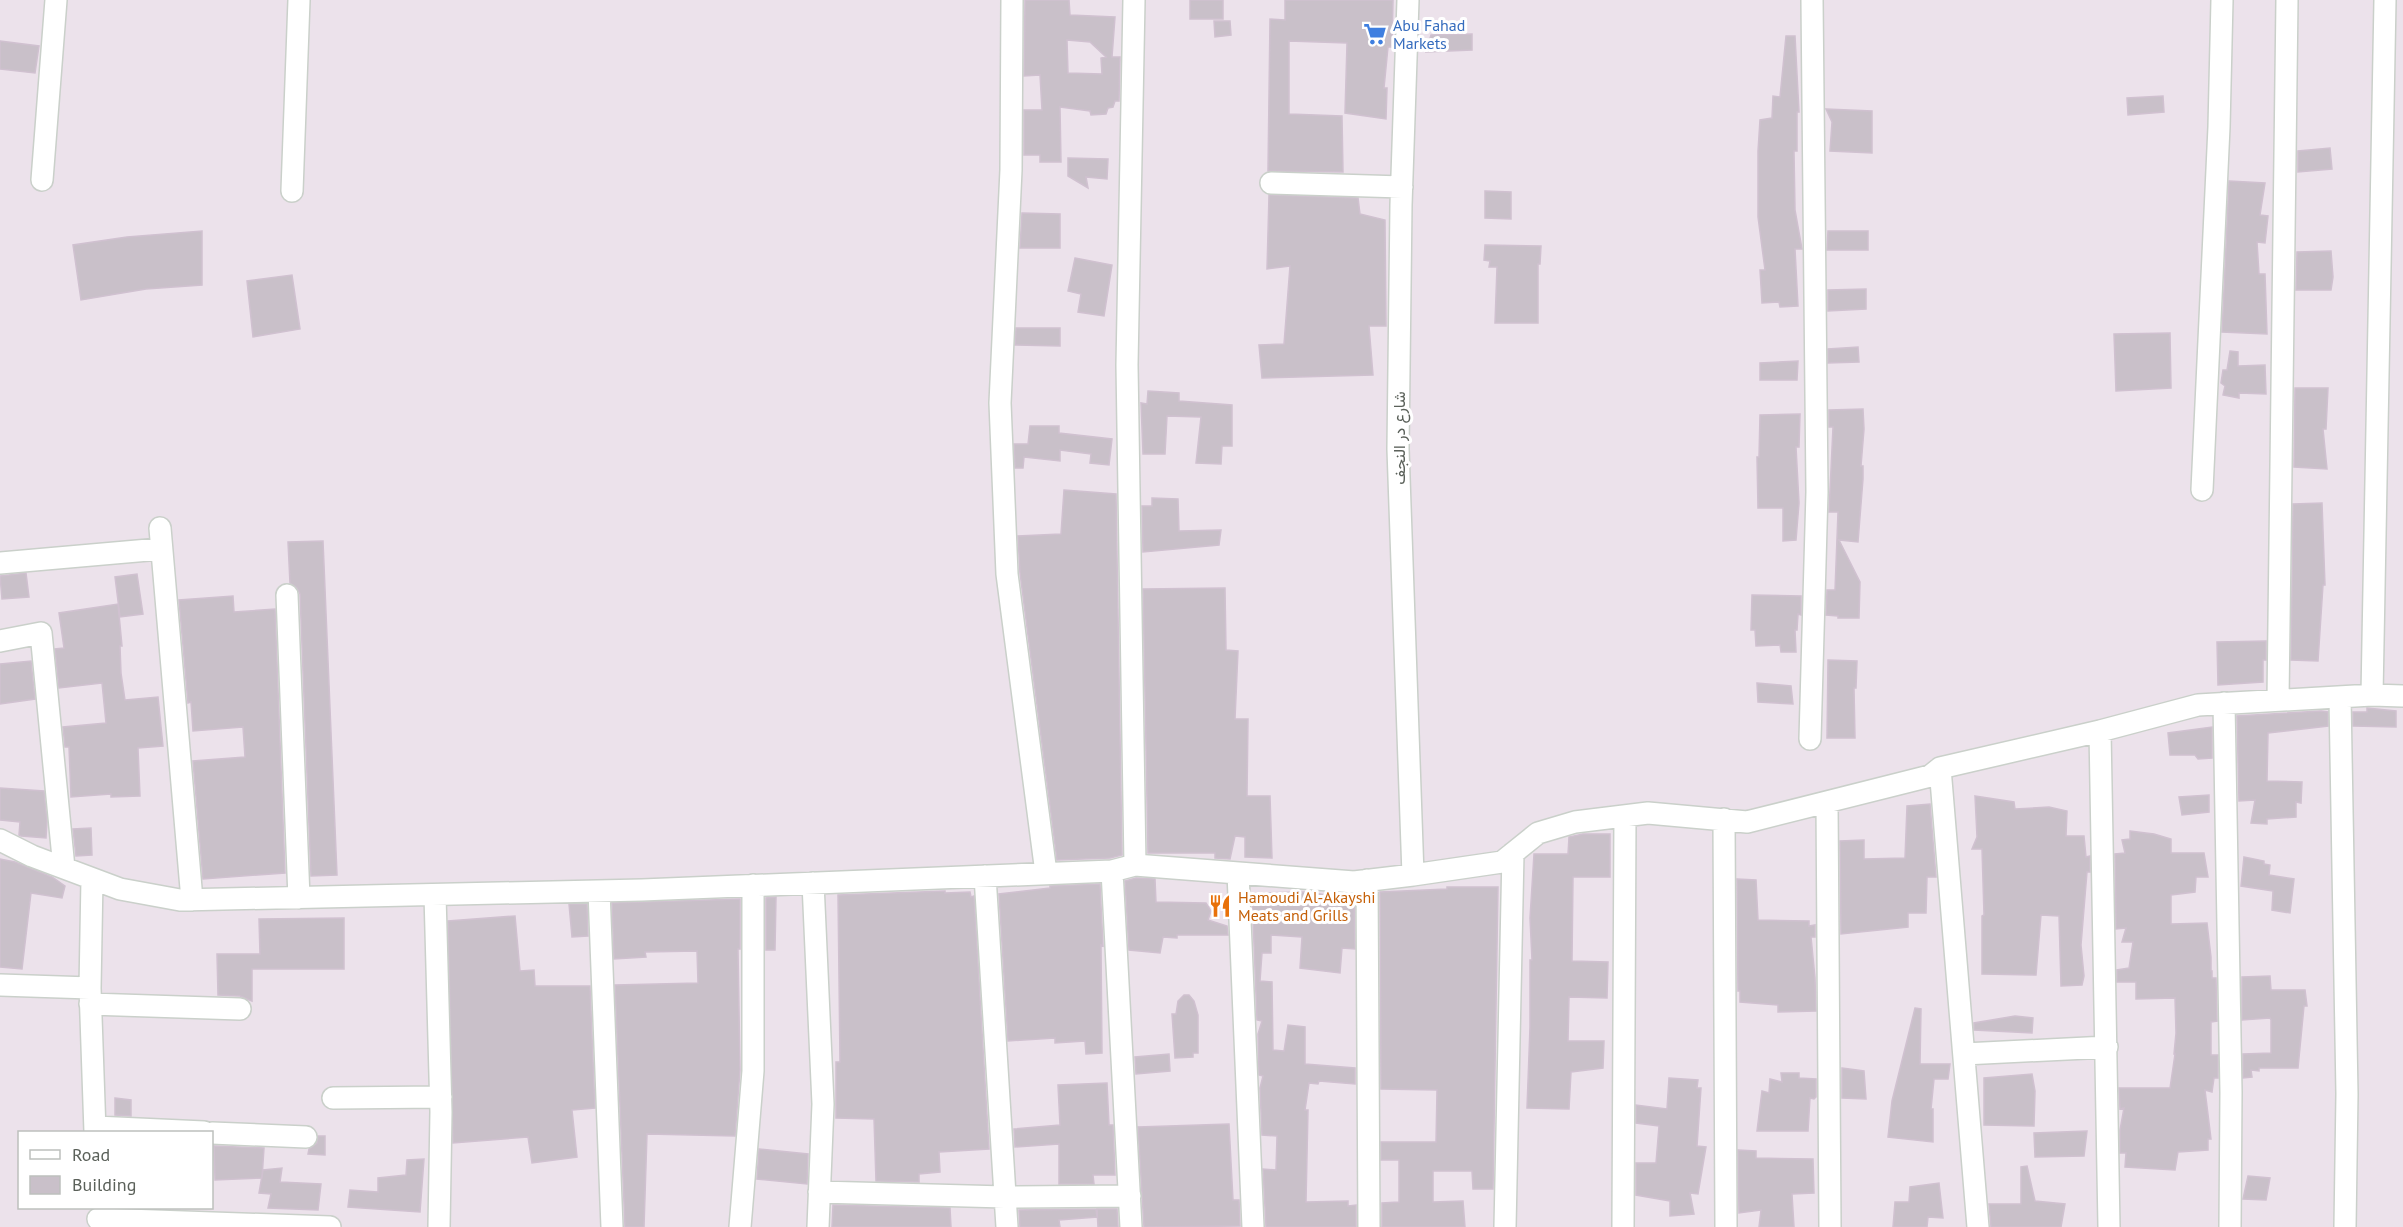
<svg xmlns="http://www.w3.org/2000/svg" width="2403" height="1227" viewBox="0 0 2403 1227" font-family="'PT Sans',Vazirmatn,sans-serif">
<rect width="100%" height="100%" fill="#ece2eb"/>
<path fill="#c9c0c9" stroke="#d0c1d0" stroke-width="1.5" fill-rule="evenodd" d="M 1025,0 L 1069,0 L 1070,15 L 1115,17 L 1112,57 L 1120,57 L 1119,101 L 1115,101 L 1113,107 L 1108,108 L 1106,114 L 1091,115 L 1090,111 L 1060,107 L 1061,162 L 1040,162 L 1040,155 L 1024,155 L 1024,110 L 1042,110 L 1040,75 L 1024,76 ZM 1067,40 L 1090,42 L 1106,57 L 1101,58 L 1102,74 L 1068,73 Z
M 1190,0 L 1223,0 L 1223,19 L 1190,19 Z
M 1285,0 L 1393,0 L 1392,47 L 1388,47 L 1384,88 L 1387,88 L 1386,119 L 1345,113 L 1347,43 L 1289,41 L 1289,114 L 1342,116 L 1343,172 L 1268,171 L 1270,19 L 1285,20 Z
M 1214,21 L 1230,21 L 1231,35 L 1215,37 Z
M 1472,34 L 1472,50 L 1426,52 L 1431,35 Z
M 1786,36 L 1795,36 L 1799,112 L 1797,112 L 1797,151 L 1794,151 L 1795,210 L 1802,249 L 1795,249 L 1798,306 L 1780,307 L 1779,302 L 1762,303 L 1760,270 L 1765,270 L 1758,217 L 1758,151 L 1760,120 L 1772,118 L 1773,96 L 1780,97 Z
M 0,41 L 39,46 L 35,73 L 0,69 Z
M 2163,96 L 2164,112 L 2128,115 L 2127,98 Z
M 1826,109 L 1872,111 L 1872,153 L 1830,151 L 1832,122 Z
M 2330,148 L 2332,169 L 2298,172 L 2298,151 Z
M 1068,158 L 1108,159 L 1107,179 L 1086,177 L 1088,188 L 1068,176 Z
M 2229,181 L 2265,183 L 2260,215 L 2268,216 L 2265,243 L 2257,242 L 2259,274 L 2265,274 L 2267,334 L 2222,332 Z
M 1485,191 L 1511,192 L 1511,219 L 1485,218 Z
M 1269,195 L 1358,198 L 1360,214 L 1385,220 L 1386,326 L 1369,326 L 1373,375 L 1262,378 L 1259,345 L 1284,344 L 1290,266 L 1267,269 Z
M 1022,213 L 1060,214 L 1060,248 L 1020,248 Z
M 202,231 L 202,285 L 146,289 L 81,300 L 73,245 L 127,237 Z
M 1828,231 L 1868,231 L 1868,250 L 1827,250 Z
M 1485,245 L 1541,246 L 1540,264 L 1538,264 L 1538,323 L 1495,323 L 1497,267 L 1489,267 L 1490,261 L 1484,260 Z
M 2331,251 L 2333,277 L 2331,290 L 2296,290 L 2297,252 Z
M 1075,258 L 1112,265 L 1104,316 L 1078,312 L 1081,294 L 1068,291 Z
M 292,275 L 300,329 L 253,337 L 247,281 Z
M 1866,289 L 1866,309 L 1828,311 L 1828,290 Z
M 1016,328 L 1060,328 L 1060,346 L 1015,345 Z
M 2170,333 L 2171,388 L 2116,391 L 2114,334 Z
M 1858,347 L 1859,362 L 1828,363 L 1828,349 Z
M 2230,351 L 2238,352 L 2238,366 L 2265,365 L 2266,394 L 2239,393 L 2239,398 L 2223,395 L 2225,386 L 2221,383 L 2223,370 L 2227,370 Z
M 1798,361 L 1797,380 L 1760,380 L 1760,363 Z
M 2295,388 L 2328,388 L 2326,429 L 2323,429 L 2327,469 L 2294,467 Z
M 1148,391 L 1179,393 L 1179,401 L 1232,405 L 1232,446 L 1222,446 L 1221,464 L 1196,463 L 1201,417 L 1167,416 L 1165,454 L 1143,454 L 1141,403 L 1147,404 Z
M 1863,409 L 1864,429 L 1861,466 L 1863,466 L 1863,479 L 1858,542 L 1839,540 L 1860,582 L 1859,618 L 1838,618 L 1838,616 L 1826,615 L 1827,590 L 1835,590 L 1838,512 L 1829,512 L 1833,427 L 1829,427 L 1829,410 Z
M 1800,414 L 1799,447 L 1796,447 L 1799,503 L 1796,540 L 1783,541 L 1783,508 L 1758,508 L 1757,457 L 1759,457 L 1760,415 Z
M 1030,426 L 1059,426 L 1059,433 L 1112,439 L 1109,465 L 1090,463 L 1091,454 L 1060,450 L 1060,461 L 1024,457 L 1023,468 L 1015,468 L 1014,444 L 1028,444 Z
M 1064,490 L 1116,494 L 1122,855 L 1110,858 L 1057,860 L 1020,573 L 1018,536 L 1061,534 Z
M 1152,498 L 1178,499 L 1179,531 L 1221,530 L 1219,545 L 1143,552 L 1142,506 L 1152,506 Z
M 2322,503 L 2325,585 L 2323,585 L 2318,661 L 2291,660 L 2293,504 Z
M 323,541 L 337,875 L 311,876 L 300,594 L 297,588 L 290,583 L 288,542 Z
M 26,573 L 29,597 L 2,599 L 0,576 Z
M 137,574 L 143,614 L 120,617 L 115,577 Z
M 1225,588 L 1226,650 L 1238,651 L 1235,719 L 1248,719 L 1247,796 L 1270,796 L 1272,858 L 1245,857 L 1245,837 L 1235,836 L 1230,859 L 1215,858 L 1215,853 L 1148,853 L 1143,589 Z
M 1752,595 L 1801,596 L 1801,615 L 1798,614 L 1797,630 L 1795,630 L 1796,652 L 1781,652 L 1780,645 L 1756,646 L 1755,630 L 1751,630 Z
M 233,596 L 234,612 L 275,609 L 285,873 L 203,879 L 193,761 L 245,757 L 243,727 L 193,731 L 191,702 L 188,703 L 179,600 Z
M 118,604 L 122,646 L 120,646 L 121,673 L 125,700 L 158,697 L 163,746 L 138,748 L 140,796 L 111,797 L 111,794 L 71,797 L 69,747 L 65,747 L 63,727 L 106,723 L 102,683 L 59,688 L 55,649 L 64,648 L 59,613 Z
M 2266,641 L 2266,660 L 2263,660 L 2263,682 L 2218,685 L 2217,642 Z
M 1828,660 L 1857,661 L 1856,688 L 1854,688 L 1855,738 L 1827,738 Z
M 31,661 L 35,699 L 0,704 L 0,664 Z
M 1757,683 L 1791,686 L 1793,704 L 1758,702 Z
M 2367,708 L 2396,711 L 2396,727 L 2353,726 L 2353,712 L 2367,712 Z
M 2321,711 L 2328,712 L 2328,726 L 2268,733 L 2267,781 L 2302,782 L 2301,803 L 2296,802 L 2296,817 L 2267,819 L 2267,824 L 2251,823 L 2255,800 L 2239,801 L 2237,716 Z
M 2212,727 L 2212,758 L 2198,759 L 2195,755 L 2170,755 L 2168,733 Z
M 0,788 L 44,791 L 47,821 L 46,838 L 21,836 L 19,835 L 20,822 L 0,820 Z
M 2209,795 L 2209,812 L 2182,815 L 2179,797 Z
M 1975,796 L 2014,802 L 2015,809 L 2049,807 L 2067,811 L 2066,836 L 2084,836 L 2086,857 L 2090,856 L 2090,872 L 2087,872 L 2081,945 L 2084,976 L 2082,985 L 2061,986 L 2059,916 L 2041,915 L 2036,975 L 1982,974 L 1982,916 L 1984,915 L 1982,849 L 1972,849 L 1977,837 Z
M 1930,804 L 1936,877 L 1927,877 L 1926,913 L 1908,913 L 1908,927 L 1841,934 L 1840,841 L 1864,840 L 1864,859 L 1905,858 L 1907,806 Z
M 91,828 L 92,855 L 76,856 L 73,829 Z
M 2130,831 L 2154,834 L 2171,839 L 2171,853 L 2204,853 L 2208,877 L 2196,877 L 2195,892 L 2171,895 L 2171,924 L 2207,923 L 2211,957 L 2211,971 L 2212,971 L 2212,978 L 2216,978 L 2217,1021 L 2211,1022 L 2211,1055 L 2218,1055 L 2218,1078 L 2214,1078 L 2212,1092 L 2205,1090 L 2211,1139 L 2208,1139 L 2208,1150 L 2178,1152 L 2175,1170 L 2125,1167 L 2126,1153 L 2120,1153 L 2120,1130 L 2124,1108 L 2120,1109 L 2119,1088 L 2170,1088 L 2175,1054 L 2174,1054 L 2176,1033 L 2175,998 L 2136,999 L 2136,982 L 2117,982 L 2117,970 L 2129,968 L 2133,942 L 2122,942 L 2126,928 L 2116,929 L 2115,854 L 2125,853 L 2122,840 L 2130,839 Z
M 1583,834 L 1610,834 L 1610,877 L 1573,877 L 1572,961 L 1608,962 L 1607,998 L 1569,997 L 1568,1041 L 1604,1041 L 1603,1068 L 1571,1072 L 1569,1109 L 1527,1108 L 1530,1027 L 1530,960 L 1532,960 L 1530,918 L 1534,854 L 1568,854 L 1569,837 Z
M 2244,857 L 2264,861 L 2264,864 L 2270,865 L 2269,875 L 2294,879 L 2290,913 L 2272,910 L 2273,891 L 2241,886 Z
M 0,859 L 15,862 L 52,877 L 65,886 L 62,898 L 31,893 L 22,969 L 0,967 Z
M 1136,878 L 1155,879 L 1156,902 L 1206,903 L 1211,911 L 1208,920 L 1227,926 L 1228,935 L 1177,935 L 1177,938 L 1163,937 L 1160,953 L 1129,950 L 1125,881 Z
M 1737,879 L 1756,880 L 1758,920 L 1809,921 L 1809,926 L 1815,925 L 1815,937 L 1811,937 L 1815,978 L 1816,1011 L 1778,1012 L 1778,1005 L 1740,1002 L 1740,991 L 1738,991 Z
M 1100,884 L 1103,946 L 1101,945 L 1102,1053 L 1086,1054 L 1085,1041 L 1055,1043 L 1055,1038 L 1008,1041 L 999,894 L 1050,888 L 1050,886 Z
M 1447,887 L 1498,887 L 1493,1189 L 1473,1189 L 1472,1171 L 1433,1171 L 1433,1202 L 1463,1201 L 1465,1227 L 1382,1227 L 1382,1203 L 1399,1202 L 1399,1160 L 1381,1160 L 1381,1142 L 1436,1142 L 1437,1090 L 1381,1089 L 1380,892 L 1447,889 Z
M 945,891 L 945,893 L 970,892 L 971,897 L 974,896 L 989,1149 L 939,1152 L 940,1172 L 919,1174 L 919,1182 L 876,1181 L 874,1119 L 836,1118 L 836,1062 L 840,1062 L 838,895 Z
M 1306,892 L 1327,895 L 1327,893 L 1354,895 L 1355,949 L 1342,948 L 1340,973 L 1300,968 L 1302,937 L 1271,935 L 1271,953 L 1262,953 L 1260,981 L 1272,982 L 1273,1050 L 1284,1051 L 1288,1025 L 1305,1027 L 1305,1064 L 1355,1068 L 1355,1084 L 1319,1081 L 1318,1084 L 1309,1083 L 1305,1110 L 1308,1110 L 1306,1202 L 1348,1201 L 1348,1206 L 1356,1205 L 1356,1227 L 1266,1227 L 1263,1169 L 1276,1170 L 1277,1136 L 1262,1135 L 1260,1088 L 1263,1076 L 1259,1075 L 1258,1034 L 1262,1021 L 1257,1020 L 1252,893 Z
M 776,897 L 775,950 L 766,950 L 766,898 Z
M 740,899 L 740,949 L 738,949 L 740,1070 L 735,1136 L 647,1134 L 644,1227 L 625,1227 L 615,985 L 698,983 L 697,951 L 645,952 L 646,957 L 614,959 L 612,903 Z
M 569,904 L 587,904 L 588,936 L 572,937 Z
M 515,916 L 520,971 L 534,970 L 535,986 L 590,986 L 595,1108 L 572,1110 L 577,1157 L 532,1163 L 528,1137 L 453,1143 L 448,921 Z
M 344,918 L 344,969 L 252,969 L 252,1001 L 240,996 L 218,995 L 217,954 L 260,954 L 259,919 Z
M 2270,976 L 2271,990 L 2305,990 L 2307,1006 L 2304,1006 L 2298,1068 L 2259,1068 L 2259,1071 L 2251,1070 L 2252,1077 L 2243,1078 L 2243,1054 L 2271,1053 L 2271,1020 L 2270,1018 L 2242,1020 L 2242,977 Z
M 1184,995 L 1189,995 L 1194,1001 L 1198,1015 L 1198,1053 L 1193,1053 L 1193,1057 L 1175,1058 L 1172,1014 L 1176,1014 L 1178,1001 Z
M 1915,1008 L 1921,1009 L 1920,1064 L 1950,1064 L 1948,1079 L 1934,1079 L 1931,1109 L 1933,1109 L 1933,1142 L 1888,1137 L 1892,1101 Z
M 2015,1016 L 2033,1018 L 2032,1033 L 1974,1030 L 1974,1023 Z
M 1169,1054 L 1170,1071 L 1136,1074 L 1135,1057 Z
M 1842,1068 L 1864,1071 L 1866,1099 L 1842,1098 Z
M 1781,1073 L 1799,1073 L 1799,1078 L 1816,1079 L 1816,1097 L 1814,1099 L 1810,1098 L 1808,1131 L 1757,1131 L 1762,1091 L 1769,1093 L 1770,1079 L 1782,1082 Z
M 2032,1074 L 2035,1091 L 2034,1126 L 1984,1125 L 1984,1078 Z
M 1669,1078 L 1698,1080 L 1697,1088 L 1701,1088 L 1697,1146 L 1706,1147 L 1698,1194 L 1690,1193 L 1694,1214 L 1670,1216 L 1670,1201 L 1636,1195 L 1636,1163 L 1656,1163 L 1659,1126 L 1636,1123 L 1636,1105 L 1667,1109 Z
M 1107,1083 L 1109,1125 L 1113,1125 L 1115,1175 L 1093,1175 L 1094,1184 L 1059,1184 L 1059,1144 L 1015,1147 L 1014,1129 L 1060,1125 L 1058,1085 Z
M 115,1098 L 131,1100 L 131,1116 L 115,1115 Z
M 1229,1124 L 1233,1200 L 1239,1200 L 1240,1226 L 1144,1227 L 1138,1127 Z
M 2087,1131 L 2084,1156 L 2035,1157 L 2034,1133 Z
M 318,1136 L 325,1136 L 325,1155 L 308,1154 L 309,1149 L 317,1143 Z
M 214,1146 L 264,1148 L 262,1178 L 215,1180 Z
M 759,1149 L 808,1154 L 807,1184 L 757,1179 Z
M 1738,1150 L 1756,1151 L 1756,1158 L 1813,1159 L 1814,1193 L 1792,1194 L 1794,1227 L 1759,1227 L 1761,1210 L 1739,1213 Z
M 424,1159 L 420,1212 L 348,1207 L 350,1190 L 378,1192 L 378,1178 L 406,1175 L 407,1160 Z
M 2027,1166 L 2035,1201 L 2065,1204 L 2061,1227 L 1991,1227 L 1989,1204 L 2021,1204 L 2021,1167 Z
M 282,1168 L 280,1182 L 321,1184 L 318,1210 L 268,1208 L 271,1194 L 259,1193 L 263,1170 Z
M 2248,1176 L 2270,1178 L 2266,1200 L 2243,1199 Z
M 1939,1183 L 1943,1218 L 1928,1217 L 1927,1227 L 1893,1227 L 1895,1202 L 1909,1202 L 1910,1187 Z
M 833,1205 L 950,1208 L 951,1227 L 832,1227 Z
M 1096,1209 L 1097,1217 L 1059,1220 L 1060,1227 L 1020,1227 L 1019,1210 Z
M 1097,1209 L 1117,1209 L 1118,1227 L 1098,1227 Z"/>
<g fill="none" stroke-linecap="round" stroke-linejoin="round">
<g stroke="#cad0ca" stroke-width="24">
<path id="minor" d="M 1012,0 L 1011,170 L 1000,403 L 1007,574 L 1046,873
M 1408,0 L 1401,205 L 1398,449 L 1413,875
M 42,180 L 56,0
M 1271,183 L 1402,187
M 292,191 L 299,0
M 2202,490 L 2219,127 L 2222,0
M 160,528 L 192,900
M 0,563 L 160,549
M 287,595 L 299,898
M 0,641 L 41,633 L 64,868
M 2372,695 L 2385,0
M 2340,697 L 2347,1094 L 2345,1227
M 2278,700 L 2287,0
M 2224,703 L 2231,1092 L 2230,1227
M 2100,731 L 2109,1227
M 1810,739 L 1817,492 L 1812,0
M 1940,768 L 1978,1227
M 1827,802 L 1830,1227
M 1724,819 L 1726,1227
M 0,840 L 32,856 L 120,889 L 180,900 L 642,890 L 1112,871 L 1135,865 L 1127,365 L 1134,0
M 1135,865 L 1354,882 L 1413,875 L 1502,862 L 1538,833 L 1575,822 L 1648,813 L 1747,822 L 1930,776 L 1940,768 L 2100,731 L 2198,705 L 2372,695 L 2403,696
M 1112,871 L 1131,1227
M 1238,873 L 1253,1227
M 985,876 L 1007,1227
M 92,879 L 90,988 L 95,1132
M 1367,880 L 1369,1227
M 813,883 L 823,1104 L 818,1227
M 599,891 L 612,1227
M 435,895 L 441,1112 L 439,1227
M 0,985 L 90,988
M 90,1004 L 240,1009
M 1964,1054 L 2107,1047
M 333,1098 L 441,1097
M 95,1127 L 204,1132
M 212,1133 L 306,1137
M 819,1192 L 1005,1197 L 1130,1196
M 98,1219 L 330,1227
M 740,1227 L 753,1071 L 753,885
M 1505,1227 L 1513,853
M 1623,1227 L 1625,816"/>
</g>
<use href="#minor" stroke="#fff" stroke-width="21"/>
</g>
<defs>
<g id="supermarket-bare" transform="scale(1.8)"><path d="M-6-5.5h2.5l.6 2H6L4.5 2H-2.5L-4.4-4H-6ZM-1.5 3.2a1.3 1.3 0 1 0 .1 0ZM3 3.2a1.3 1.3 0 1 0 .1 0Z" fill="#3f7fe0" stroke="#fff" stroke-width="2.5" paint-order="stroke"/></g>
<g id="restaurant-bare" transform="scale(1.8)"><path d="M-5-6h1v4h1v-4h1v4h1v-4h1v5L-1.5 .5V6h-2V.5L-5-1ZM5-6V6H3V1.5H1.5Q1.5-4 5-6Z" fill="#e8710a" stroke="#fff" stroke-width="2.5" paint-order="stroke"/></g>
</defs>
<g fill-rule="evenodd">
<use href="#supermarket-bare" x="1375" y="34"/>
<use href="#restaurant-bare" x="1220" y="906"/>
</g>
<g text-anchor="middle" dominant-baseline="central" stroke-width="6" stroke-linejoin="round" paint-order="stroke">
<g font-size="16" fill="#366cbe" stroke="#fff" text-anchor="start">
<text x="1393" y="25">Abu Fahad<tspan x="1393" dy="18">Markets</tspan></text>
</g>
<g font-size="16" fill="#5b615a" stroke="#fff">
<text transform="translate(1399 438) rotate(-90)">شارع در النجف</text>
</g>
<g font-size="16" fill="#c56008" stroke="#fff" text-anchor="start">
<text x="1238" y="897">Hamoudi Al-Akayshi<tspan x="1238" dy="18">Meats and Grills</tspan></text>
</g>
</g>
<rect x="18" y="1131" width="195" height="78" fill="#ffffff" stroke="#bdc0bd" stroke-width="1.5"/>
<rect x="30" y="1150" width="30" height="9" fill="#ffffff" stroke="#bdc0bd" stroke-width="1.5"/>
<text x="72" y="1161" font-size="18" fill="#5b615a">Road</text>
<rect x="30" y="1176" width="30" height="18" fill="#c9c0c9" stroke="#bdc0bd" stroke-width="1.5"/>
<text x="72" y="1191" font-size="18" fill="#5b615a">Building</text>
</svg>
